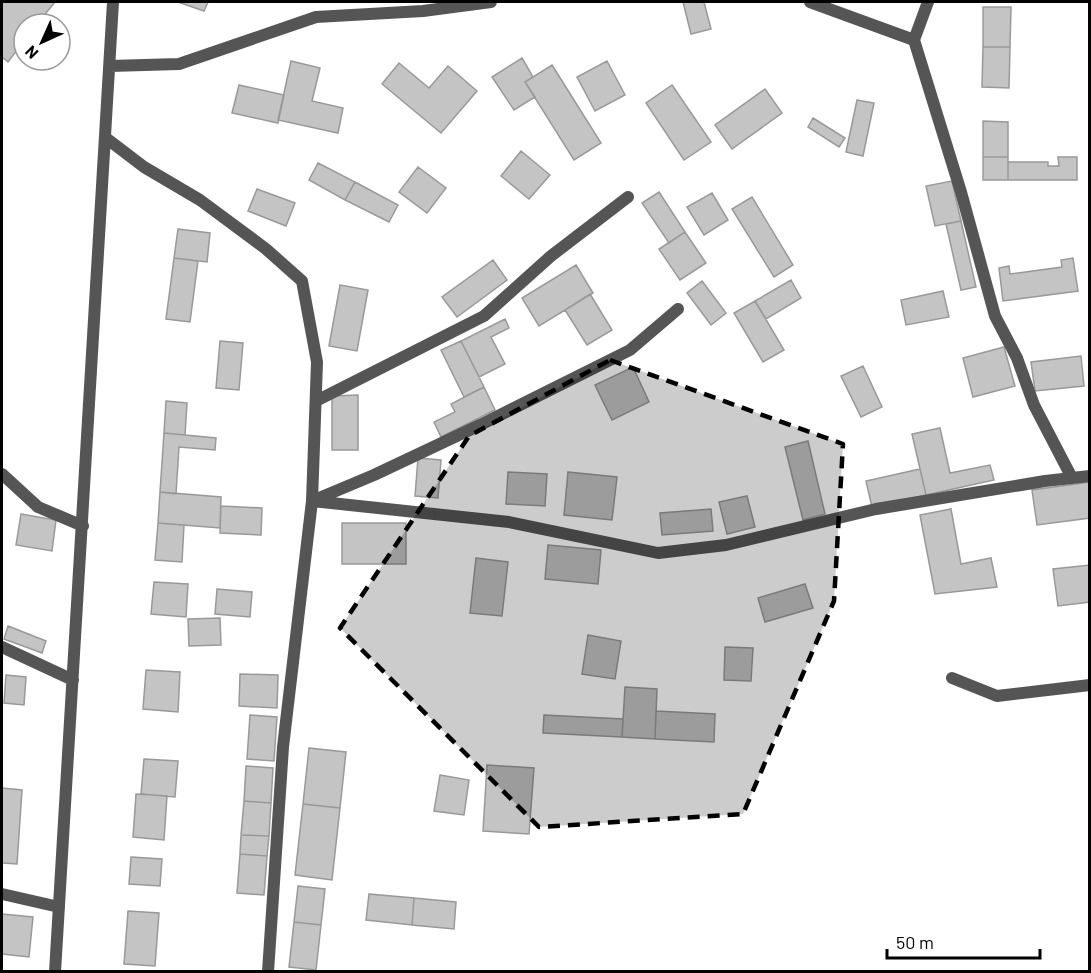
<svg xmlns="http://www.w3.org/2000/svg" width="1091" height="973" viewBox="0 0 1091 973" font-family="Barlow,sans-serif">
<rect width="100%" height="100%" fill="#fff"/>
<path fill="#c4c4c4" stroke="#999" stroke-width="1.5" d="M 2,2 L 55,2 L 37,24 L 24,24 L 24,41 L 8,62 L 2,57 Z
M 178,2 L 208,2 L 204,11 Z
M 683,2 L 704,2 L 711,29 L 691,34 Z
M 983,7 L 1011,7 L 1010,47 L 983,47 Z
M 983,47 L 1010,47 L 1009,88 L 982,87 Z
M 522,58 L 533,77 L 525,82 L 535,97 L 514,110 L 492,77 Z
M 291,61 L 320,68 L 312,101 L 343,108 L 338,133 L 278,120 Z
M 607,61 L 625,95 L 595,111 L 577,77 Z
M 399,63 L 429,88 L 448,66 L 477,91 L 441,133 L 382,84 Z
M 552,65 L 601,143 L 574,160 L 525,82 Z
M 239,85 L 284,95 L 278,123 L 232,113 Z
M 672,85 L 711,142 L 684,160 L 646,103 Z
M 765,89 L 782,113 L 732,149 L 715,125 Z
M 857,100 L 874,103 L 863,156 L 846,152 Z
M 813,118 L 845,138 L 839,147 L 808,127 Z
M 983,121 L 1008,122 L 1008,157 L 983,157 Z
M 521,151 L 550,175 L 529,199 L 501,176 Z
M 983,157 L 1008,157 L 1008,180 L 983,180 Z
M 1058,157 L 1077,157 L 1077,180 L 1008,180 L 1008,162 L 1048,162 L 1048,166 L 1059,166 Z
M 318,163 L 355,182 L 345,200 L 309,180 Z
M 418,167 L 446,188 L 427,213 L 399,192 Z
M 952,181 L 961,221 L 935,226 L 926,186 Z
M 355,182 L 398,205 L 389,222 L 345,200 Z
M 257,189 L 295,203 L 286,226 L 248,211 Z
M 659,192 L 685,232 L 669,243 L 642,203 Z
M 712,193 L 728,220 L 704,235 L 687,207 Z
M 752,197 L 793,265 L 774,277 L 732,209 Z
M 961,221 L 976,287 L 961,290 L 946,224 Z
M 178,229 L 210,233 L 207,262 L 174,258 Z
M 685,232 L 706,263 L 680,280 L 659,249 Z
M 174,258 L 198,261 L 190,322 L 166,319 Z
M 1073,258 L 1078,291 L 1003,301 L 999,268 L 1009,266 L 1010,274 L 1062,267 L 1061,260 Z
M 493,260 L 507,280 L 457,317 L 442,297 Z
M 576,265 L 593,293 L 539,326 L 522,298 Z
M 791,280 L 801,298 L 766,319 L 755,301 Z
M 702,281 L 726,313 L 711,325 L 687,293 Z
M 340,285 L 368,290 L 357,351 L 329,346 Z
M 943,291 L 949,317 L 906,325 L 901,300 Z
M 590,294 L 612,330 L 587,345 L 565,310 Z
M 755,301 L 784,350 L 763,362 L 734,313 Z
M 505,319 L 509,328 L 491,337 L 505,364 L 479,377 L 461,341 Z
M 220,341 L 243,343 L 239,390 L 216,388 Z
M 461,341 L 484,387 L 464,397 L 441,350 Z
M 1004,347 L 1015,386 L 973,397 L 963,358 Z
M 1081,356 L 1084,386 L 1035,391 L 1031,362 Z
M 863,366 L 882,407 L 861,417 L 841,376 Z
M 633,367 L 649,402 L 612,420 L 595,385 Z
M 484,387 L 495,410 L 441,437 L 434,422 L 455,412 L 451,404 Z
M 358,395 L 358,450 L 332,450 L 332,396 Z
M 166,401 L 187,403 L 185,435 L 164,433 Z
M 940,428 L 950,473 L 990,465 L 994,480 L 926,495 L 912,434 Z
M 164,433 L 216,438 L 215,450 L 179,447 L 176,494 L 160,492 Z
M 808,441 L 825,514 L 803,520 L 785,447 Z
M 418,458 L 441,460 L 438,498 L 415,496 Z
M 920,469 L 926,495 L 872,507 L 866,481 Z
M 508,472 L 547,474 L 545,506 L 506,504 Z
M 568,472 L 617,477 L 612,520 L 564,515 Z
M 1090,482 L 1090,518 L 1037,525 L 1032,490 Z
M 160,492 L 221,497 L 220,528 L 158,523 Z
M 747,496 L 755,527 L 727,534 L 719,502 Z
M 221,506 L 262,508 L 261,535 L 220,533 Z
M 711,509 L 713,531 L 662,535 L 660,513 Z
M 951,509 L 961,564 L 991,558 L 997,587 L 935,594 L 920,515 Z
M 21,514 L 56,520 L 52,551 L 16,545 Z
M 158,523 L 184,525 L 182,562 L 155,560 Z
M 342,523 L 406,523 L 406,564 L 342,564 Z
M 548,545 L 601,550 L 598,584 L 545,579 Z
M 476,558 L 508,562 L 502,616 L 470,613 Z
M 1090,565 L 1090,602 L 1058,606 L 1053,569 Z
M 154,582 L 188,584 L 186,617 L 151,614 Z
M 805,584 L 813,608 L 765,622 L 758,598 Z
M 217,589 L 252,592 L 250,617 L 215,614 Z
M 220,618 L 221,645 L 189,646 L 188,619 Z
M 8,626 L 46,641 L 42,653 L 4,639 Z
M 588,635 L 621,641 L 615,679 L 582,674 Z
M 725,647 L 753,648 L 751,681 L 724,680 Z
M 146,670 L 180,672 L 178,712 L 143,709 Z
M 240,674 L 278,675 L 277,708 L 239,706 Z
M 6,675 L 26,677 L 24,705 L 4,703 Z
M 625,687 L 657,689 L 655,739 L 622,737 Z
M 656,711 L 715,714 L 714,742 L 655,739 Z
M 250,715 L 277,717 L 274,761 L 247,759 Z
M 544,715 L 623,719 L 622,737 L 543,733 Z
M 309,748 L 346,752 L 340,808 L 303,804 Z
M 144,759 L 178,761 L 175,797 L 141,794 Z
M 487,765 L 534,768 L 529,834 L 483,831 Z
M 246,766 L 273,768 L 271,803 L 244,801 Z
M 440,775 L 469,780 L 464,815 L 434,811 Z
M 2,788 L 22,790 L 17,864 L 2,863 Z
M 136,794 L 167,796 L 164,840 L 133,837 Z
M 244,801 L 271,803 L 269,836 L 241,835 Z
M 303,804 L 340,808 L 332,880 L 295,875 Z
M 241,835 L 269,836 L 267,856 L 240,854 Z
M 240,854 L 267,856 L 264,895 L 237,893 Z
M 131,857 L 162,859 L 160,886 L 129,884 Z
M 298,886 L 325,889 L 321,925 L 294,922 Z
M 369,894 L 414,898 L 412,925 L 366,920 Z
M 414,898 L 456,902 L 454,929 L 412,925 Z
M 128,911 L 159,913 L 155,966 L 124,964 Z
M 2,914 L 33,917 L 29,957 L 2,954 Z
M 294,922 L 321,925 L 316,970 L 289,967 Z"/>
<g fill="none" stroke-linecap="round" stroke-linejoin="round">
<path stroke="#555" stroke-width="12" d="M 810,2 L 914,40 L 961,192 L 995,316 L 1017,358 L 1034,405 L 1072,478
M 914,40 L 928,2
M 110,66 L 179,64 L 316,17 L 423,11 L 491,2
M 106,138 L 144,167 L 200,200 L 266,249 L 302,281 L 317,362 L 312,501 L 283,747 L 268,972
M 678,309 L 630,350 L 482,424 L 374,475 L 312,501 L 509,522 L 658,553 L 726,545 L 876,509 L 1045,481 L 1090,476
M 316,401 L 484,316 L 551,256 L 628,197
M 2,474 L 38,507 L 83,526
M 2,647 L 73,680
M 952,678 L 997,696 L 1090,685
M 2,894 L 59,907
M 55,972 L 113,2"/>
</g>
<path fill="#000" fill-opacity="0.2" stroke="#000" stroke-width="4.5" stroke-dasharray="12 8" stroke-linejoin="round" d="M 610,360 L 843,444 L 834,601 L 743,814 L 539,827 L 340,628 L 469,436 Z"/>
<rect width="1091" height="973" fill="none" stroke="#000000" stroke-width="6"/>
<g transform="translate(42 42) rotate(225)"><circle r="28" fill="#ffffff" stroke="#999999" stroke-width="1.5"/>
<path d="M0-4.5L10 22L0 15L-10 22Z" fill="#000000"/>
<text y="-9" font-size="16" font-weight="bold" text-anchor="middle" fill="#000000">N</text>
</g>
<path d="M887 949v9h153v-9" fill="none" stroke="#000000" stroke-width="3"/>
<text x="896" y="949" font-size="18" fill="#000000" stroke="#ffffff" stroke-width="4.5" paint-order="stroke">50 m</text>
</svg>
